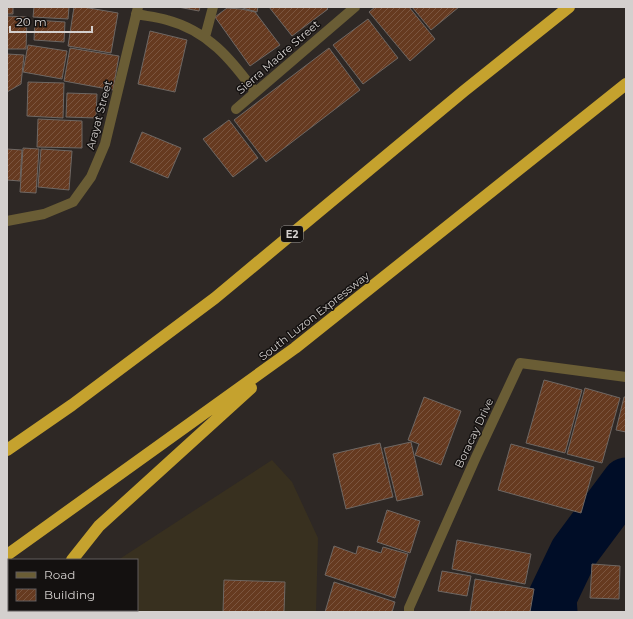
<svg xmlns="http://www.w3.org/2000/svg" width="633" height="619" viewBox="0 0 633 619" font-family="Montserrat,sans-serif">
<defs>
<pattern id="building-hatch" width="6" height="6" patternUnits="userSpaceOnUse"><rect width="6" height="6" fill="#663a20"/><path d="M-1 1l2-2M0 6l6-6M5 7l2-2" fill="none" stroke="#7b553f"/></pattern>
</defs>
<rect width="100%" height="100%" fill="#2e2825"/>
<path fill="#38301f" d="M 272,460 L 292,482 L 318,538 L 316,612 L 37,612 L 40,610 L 137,610 L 137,560 L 118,560 Z"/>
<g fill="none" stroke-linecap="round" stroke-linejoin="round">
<path stroke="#000d27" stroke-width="49" d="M 553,612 L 552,598 L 574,552 L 626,482"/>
</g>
<path fill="url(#building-hatch)" stroke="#6e6763" d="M 7,7 L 13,7 L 13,14 L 7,14 Z
M 34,7 L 69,7 L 68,19 L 33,17 Z
M 74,7 L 83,7 L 118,13 L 111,53 L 68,46 Z
M 178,7 L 200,7 L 199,11 Z
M 239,7 L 258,7 L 257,12 Z
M 269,7 L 326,7 L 328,9 L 292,36 Z
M 375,7 L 409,7 L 435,39 L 410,61 L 369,12 Z
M 412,7 L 459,7 L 431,30 Z
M 227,8 L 241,9 L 255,12 L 280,45 L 250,66 L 215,17 Z
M 7,16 L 27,17 L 26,49 L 7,49 Z
M 368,19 L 398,58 L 363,84 L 333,45 Z
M 35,20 L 65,22 L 64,42 L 34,40 Z
M 150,31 L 187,40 L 175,92 L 138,84 Z
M 28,45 L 67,51 L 62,79 L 23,72 Z
M 70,48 L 119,56 L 113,90 L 64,81 Z
M 329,48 L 360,90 L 266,162 L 234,120 Z
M 7,54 L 24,55 L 21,84 L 7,92 Z
M 28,82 L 64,83 L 63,118 L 27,116 Z
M 67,93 L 97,94 L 96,118 L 66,117 Z
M 38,119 L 82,121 L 82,148 L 37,147 Z
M 229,120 L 258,158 L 233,177 L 203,139 Z
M 142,132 L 181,148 L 168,178 L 130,162 Z
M 23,148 L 39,149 L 36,193 L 20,192 Z
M 7,149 L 22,150 L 20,181 L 7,180 Z
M 41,149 L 72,151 L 69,190 L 38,187 Z
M 544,380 L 582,390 L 565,453 L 526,443 Z
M 585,388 L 620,398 L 602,463 L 567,454 Z
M 424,397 L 461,411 L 441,465 L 415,455 L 419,444 L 408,440 Z
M 624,397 L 626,397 L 626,432 L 616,430 Z
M 411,442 L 423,495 L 397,501 L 384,448 Z
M 380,443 L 393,497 L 346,509 L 333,454 Z
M 511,444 L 594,467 L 581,513 L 498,490 Z
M 387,510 L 420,521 L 410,553 L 377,542 Z
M 457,540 L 531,554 L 525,584 L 452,569 Z
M 334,546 L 356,554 L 358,546 L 381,553 L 383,547 L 408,554 L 395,598 L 325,575 Z
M 592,564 L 620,566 L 619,599 L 590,598 Z
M 442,571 L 471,576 L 467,596 L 438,591 Z
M 475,579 L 534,589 L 530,612 L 470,612 Z
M 224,580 L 285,582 L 284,612 L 223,612 Z
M 334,582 L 395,602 L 392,612 L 325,612 Z"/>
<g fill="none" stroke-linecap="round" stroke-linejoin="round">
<path stroke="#6a5d35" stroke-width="10" d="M 136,14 C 146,16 157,17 167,20 C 208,31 231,59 255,92
M 205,37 L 213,7
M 236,109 L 355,7
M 7,221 L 44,214 L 73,202 L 91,177 L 105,144 L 138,7
M 409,612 L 409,608 L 476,457 L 520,363 L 626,377"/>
<path stroke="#c5a22e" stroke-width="12" d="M 7,450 L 72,405 L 215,298 L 464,91 L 569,7
M 7,555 L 295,348 L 626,84
M 72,560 L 99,526 L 251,388
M 66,610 L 66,612"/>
</g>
<g text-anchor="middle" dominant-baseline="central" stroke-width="3" stroke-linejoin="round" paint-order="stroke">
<rect fill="#141110" stroke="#9a9795" stroke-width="1" x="281" y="226" width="22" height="16" rx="3"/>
<g font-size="10" font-weight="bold" fill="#d4d0ce">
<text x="292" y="234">E2</text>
</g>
<g font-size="11" fill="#d4d0ce" stroke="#141110">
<text transform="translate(278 57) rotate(-41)">Sierra Madre Street</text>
<text transform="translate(99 115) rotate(-75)">Arayat Street</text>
<text transform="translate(314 316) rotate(-38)">South Luzon Expressway</text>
<text transform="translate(474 433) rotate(-65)">Boracay Drive</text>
</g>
</g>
<rect width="633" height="619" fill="none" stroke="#d4d0ce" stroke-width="16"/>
<rect x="8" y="559" width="130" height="52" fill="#141110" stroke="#615d5c"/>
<rect x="16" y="572" width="20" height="6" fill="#6a5d35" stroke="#615d5c"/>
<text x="44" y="579" font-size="12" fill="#d4d0ce">Road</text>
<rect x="16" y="589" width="20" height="12" fill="url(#building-hatch)" stroke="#615d5c"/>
<text x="44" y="599" font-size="12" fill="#d4d0ce">Building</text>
<path d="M10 26v6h82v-6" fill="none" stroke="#d4d0ce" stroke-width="2"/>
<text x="16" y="26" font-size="12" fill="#d4d0ce" stroke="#141110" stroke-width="3" paint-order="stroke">20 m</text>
</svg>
